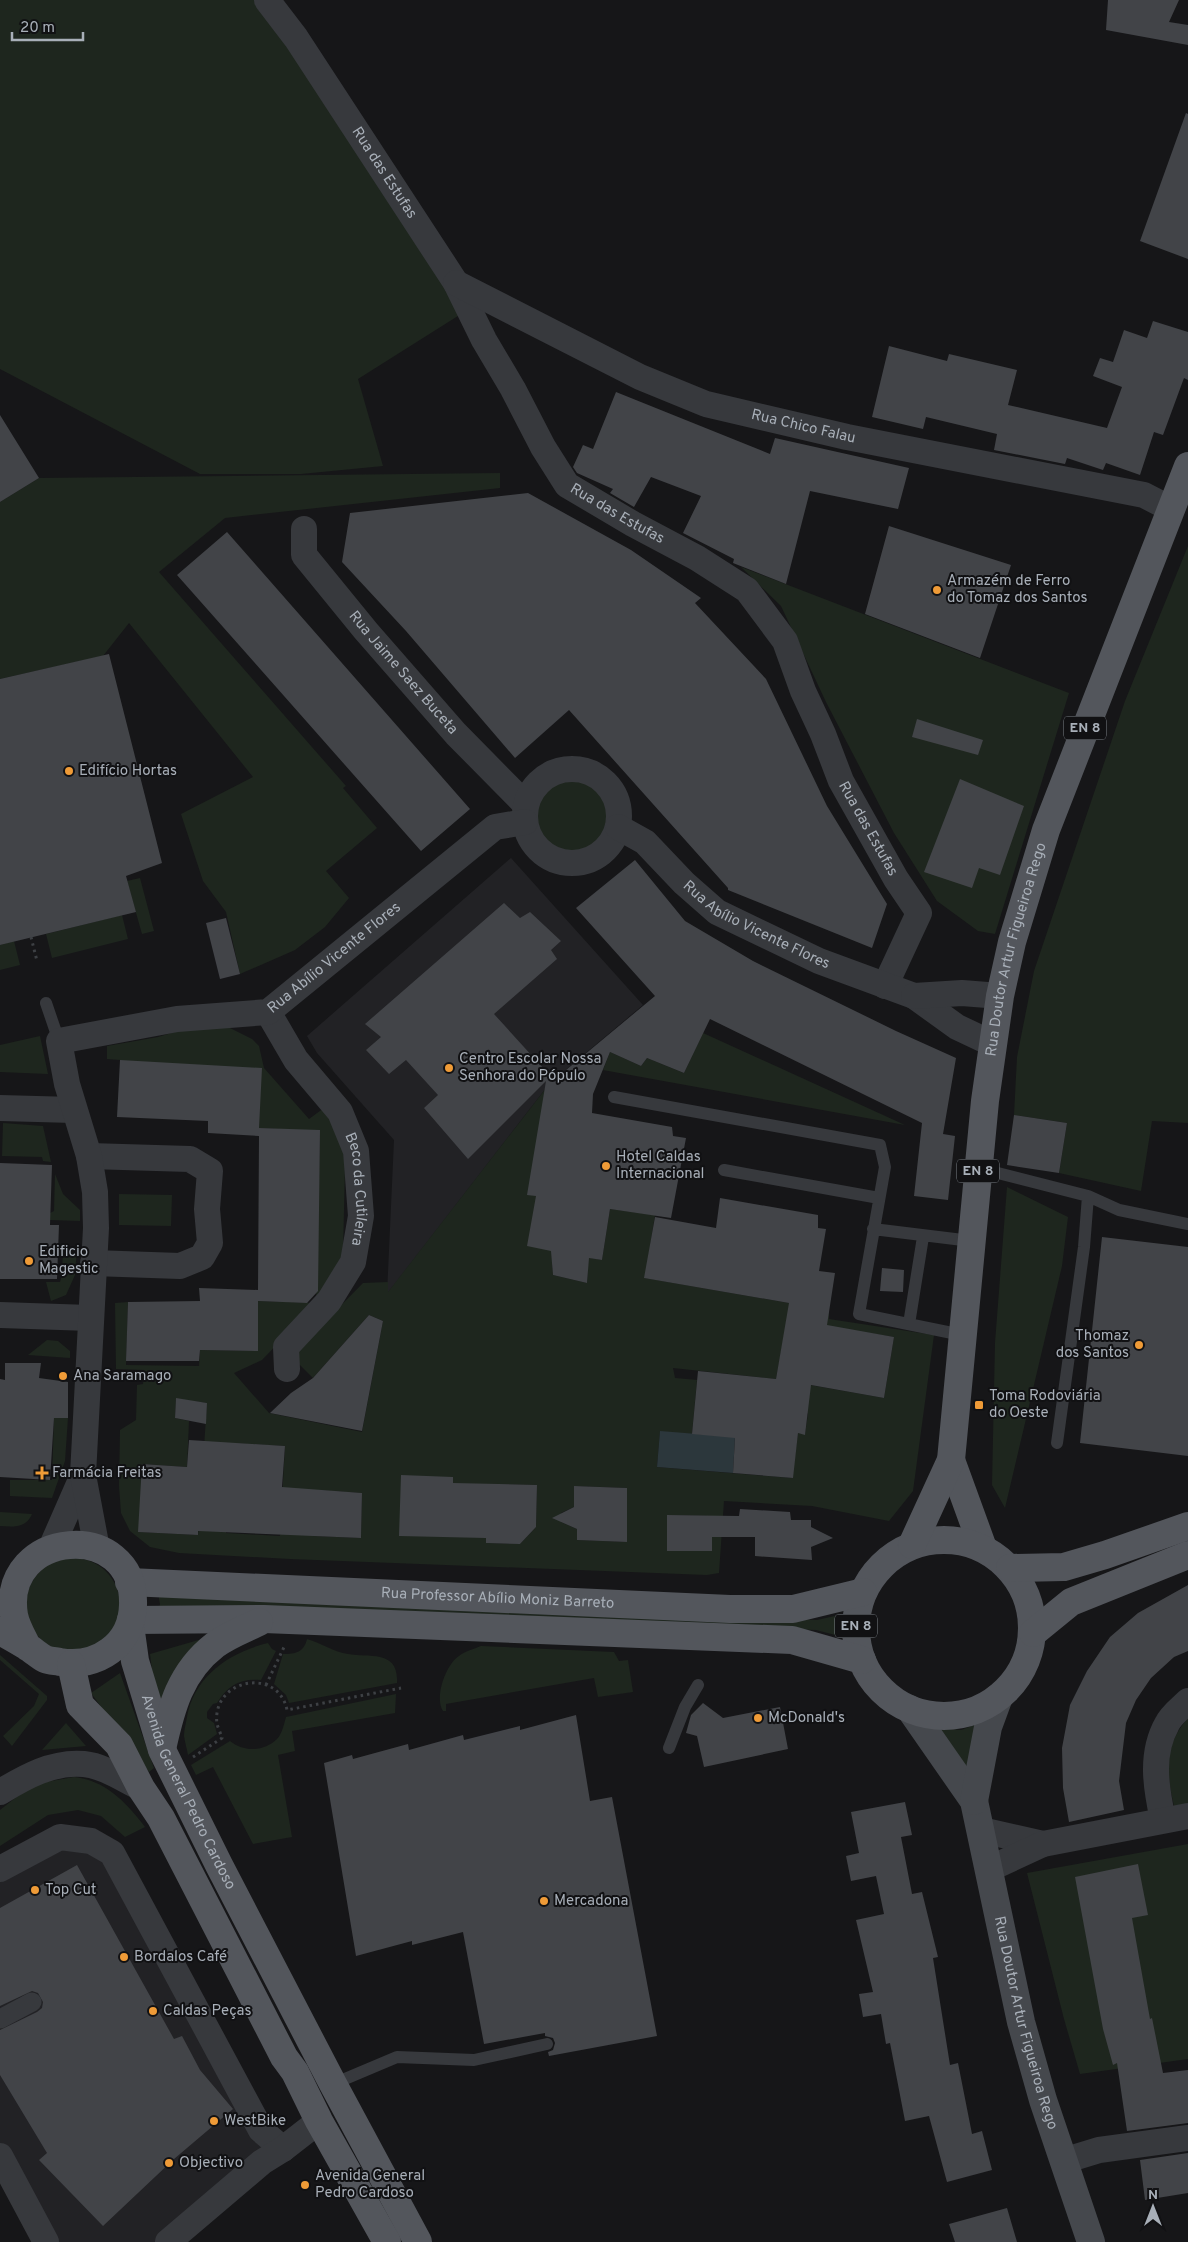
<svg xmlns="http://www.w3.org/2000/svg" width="1188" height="2242" viewBox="0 0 1188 2242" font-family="Overpass,sans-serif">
<rect width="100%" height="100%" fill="#161618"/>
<path fill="#222225" d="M 511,858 L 643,1005 L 550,1083 L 387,1294 L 394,1140 L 317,1053 L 307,1036 Z
M 91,1841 L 283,2149 L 168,2242 L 45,2242 L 0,2157 L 0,1869 Z"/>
<path fill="#1e261e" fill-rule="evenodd" d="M 0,0 L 266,0 L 469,309 L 358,379 L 383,466 L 301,474 L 200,474 L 0,369 Z
M 500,473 L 500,488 L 225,518 L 159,572 L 346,786 L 343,788 L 377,828 L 326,871 L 349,898 L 325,927 L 295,950 L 240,974 L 226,912 L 203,881 L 181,814 L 253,777 L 129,623 L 103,656 L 0,679 L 0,502 L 39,478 Z
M 1188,546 L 1188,1123 L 1152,1121 L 1141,1191 L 1059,1173 L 1067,1123 L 1014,1115 L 1017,1057 L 1034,971 L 1125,701 Z
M 741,567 L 1069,693 L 995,934 L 978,931 L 937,901 L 894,833 L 826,702 L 781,606 Z
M525 816a47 47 0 1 1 94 0a47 47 0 1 1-94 0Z
M 140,878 L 154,931 L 142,934 L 127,881 Z
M 122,915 L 128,939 L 52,958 L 46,934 Z
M 14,941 L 20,965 L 0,970 L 0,945 Z
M 198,1025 L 228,1027 L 252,1039 L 259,1046 L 264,1068 L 309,1119 L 324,1108 L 341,1134 L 345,1165 L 343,1254 L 316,1301 L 320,1131 L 258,1128 L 120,1060 L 107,1059 L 107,1046 L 158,1037 Z
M 703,1033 L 905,1125 L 603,1070 L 610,1052 L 641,1066 L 647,1058 L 684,1073 Z
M 40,1036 L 48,1074 L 0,1072 L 0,1045 Z
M 550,1083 L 536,1196 L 570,1254 L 567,1264 L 552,1260 L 553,1275 L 587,1283 L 588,1269 L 580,1266 L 580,1256 L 602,1260 L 610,1209 L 655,1215 L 645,1278 L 829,1310 L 829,1319 L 934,1335 L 913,1491 L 889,1521 L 812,1506 L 724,1501 L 719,1573 L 707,1575 L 290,1559 L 179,1553 L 150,1547 L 130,1531 L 121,1513 L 119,1486 L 120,1430 L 136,1420 L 137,1385 L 143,1384 L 144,1370 L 116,1369 L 115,1303 L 128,1302 L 126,1365 L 199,1366 L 200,1350 L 258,1351 L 258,1301 L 317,1303 L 262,1360 L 234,1373 L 269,1413 L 362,1432 L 383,1321 L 369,1315 L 313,1378 L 291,1356 L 363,1283 L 388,1282 L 388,1292 ZM 787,1320 L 894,1337 L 884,1398 L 776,1379 ZM 673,1368 L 776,1379 L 808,1414 L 805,1434 L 798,1433 L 792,1478 L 657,1467 L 660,1432 L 692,1434 L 697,1380 L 675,1378 ZM 176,1399 L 207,1403 L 198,1535 L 139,1532 L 143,1464 L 187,1467 L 189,1421 L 175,1418 ZM 231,1443 L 285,1446 L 280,1536 L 226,1533 ZM 486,1484 L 537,1485 L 536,1527 L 520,1544 L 486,1543 ZM 574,1486 L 627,1488 L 627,1542 L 577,1540 L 577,1529 L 561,1522 L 561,1513 L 574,1507 ZM 315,1490 L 362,1493 L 361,1538 L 313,1536 ZM 667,1515 L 712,1516 L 712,1551 L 667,1551 Z
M 3,1123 L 43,1126 L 51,1162 L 43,1161 L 42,1157 L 2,1156 Z
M 55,1174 L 63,1194 L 80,1210 L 80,1221 L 50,1220 L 50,1213 L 54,1211 Z
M 1007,1187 L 1068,1217 L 1062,1266 L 1005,1508 L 992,1485 L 995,1343 Z
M 119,1194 L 172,1195 L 171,1226 L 119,1225 Z
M 63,1247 L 77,1248 L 75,1275 L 66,1295 L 51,1301 L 46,1282 L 60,1282 L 62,1275 Z
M 47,1340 L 58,1341 L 70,1351 L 70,1358 L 28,1355 Z
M 54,1418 L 68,1418 L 65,1461 L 52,1498 L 10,1496 L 10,1480 L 52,1480 Z
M 0,1512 L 32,1514 C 26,1528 14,1527 0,1526 Z
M26 1605a47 47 0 1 1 94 0a47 47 0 1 1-94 0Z
M 158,1593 L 313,1602 L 817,1620 L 839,1615 L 837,1625 L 839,1636 L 816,1630 L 314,1612 L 158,1615 L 160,1604 Z
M 209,1637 L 157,1710 L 150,1654 Z
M 307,1639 C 321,1643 334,1652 348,1654 C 369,1658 399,1649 397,1683 L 289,1703 L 286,1695 L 274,1684 L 283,1654 C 296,1654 304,1652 307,1639 Z
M 268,1643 L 272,1649 L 276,1651 L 261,1680 C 240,1678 228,1685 217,1703 L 213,1704 L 207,1712 L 207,1718 L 214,1723 L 217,1734 L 188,1755 C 187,1749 185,1743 184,1736 C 184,1730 186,1723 187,1717 C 194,1676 230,1652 268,1643 Z
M 481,1646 L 614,1652 L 619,1661 L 628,1660 L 633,1692 L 598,1697 L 594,1678 L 446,1704 L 446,1711 L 443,1711 C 434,1698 446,1664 459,1656 C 465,1651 474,1649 481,1646 Z
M 0,1655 L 47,1696 L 47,1700 L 12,1746 L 3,1736 L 34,1706 L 39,1694 L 0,1660 Z
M 120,1673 L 154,1768 L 149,1772 L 91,1693 Z
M 396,1694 L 395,1713 L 292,1731 L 295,1751 L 278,1755 L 292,1837 L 253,1844 L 213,1767 L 196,1775 L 191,1765 L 230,1741 C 243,1752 264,1752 277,1739 C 282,1734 284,1724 286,1717 Z
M 1188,1718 L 1188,1804 L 1174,1806 C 1166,1770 1163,1747 1188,1718 Z
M 66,1723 L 86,1746 L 42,1750 Z
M 977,1724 L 971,1776 L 939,1728 L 961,1730 Z
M 74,1777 C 105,1780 127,1803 145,1827 L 125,1837 L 101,1816 L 78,1810 L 48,1815 L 0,1846 L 0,1810 L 24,1791 L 40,1783 Z
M 1188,1844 L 1188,2059 L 1080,2074 L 1064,2019 L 1027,1873 Z"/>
<path fill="#2c373c" d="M 660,1431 L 735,1437 L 733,1473 L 657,1467 Z"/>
<path fill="#424448" d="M 1108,0 L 1179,0 L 1169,22 L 1188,25 L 1188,45 L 1106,30 Z
M 1186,113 L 1188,114 L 1188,259 L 1140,241 Z
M 1153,321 L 1188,332 L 1188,380 L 1184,378 L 1163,435 L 1154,432 L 1140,475 L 1106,463 L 1103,470 L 1067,458 L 1065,464 L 994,450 L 997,434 L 926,417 L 923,429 L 872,417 L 889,346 L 947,361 L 949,354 L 1017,370 L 1008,405 L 1107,428 L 1122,387 L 1093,376 L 1100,358 L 1113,362 L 1124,330 L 1147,338 Z
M 616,392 L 770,454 L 775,438 L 909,468 L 898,509 L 810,491 L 786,584 L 733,563 L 734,559 L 683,533 L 701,496 L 651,477 L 634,507 L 610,493 L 613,489 L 577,473 L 573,467 L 583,445 L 593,449 Z
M 0,415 L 39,478 L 0,502 Z
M 528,493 L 631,550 L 701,598 L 695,603 L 766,679 L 827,806 L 887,904 L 872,948 L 728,890 L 728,888 L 569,710 L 515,758 L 406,631 L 342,562 L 350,513 Z
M 889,526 L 1011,565 L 980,658 L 865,614 Z
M 227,532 L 470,809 L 421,851 L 177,575 Z
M 109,654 L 162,863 L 126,876 L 136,912 L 0,945 L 0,679 Z
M 917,719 L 983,740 L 978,755 L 912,737 Z
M 960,779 L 1024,806 L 1000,875 L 979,868 L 972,888 L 924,872 Z
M 635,860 L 685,921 L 753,961 L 896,1031 L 956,1058 L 943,1134 L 955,1136 L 948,1200 L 914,1196 L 922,1123 L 710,1019 L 684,1073 L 647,1058 L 641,1066 L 610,1052 L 593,1094 L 592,1113 L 672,1127 L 673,1136 L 686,1138 L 671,1218 L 610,1209 L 602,1260 L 589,1258 L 587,1283 L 553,1275 L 551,1251 L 527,1246 L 536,1196 L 527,1195 L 546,1081 L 468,1159 L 424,1108 L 438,1095 L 406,1060 L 389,1074 L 366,1050 L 381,1037 L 365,1024 L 504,903 L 520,918 L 530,912 L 561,941 L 551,950 L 557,959 L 494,1014 L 554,1080 L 655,996 L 576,908 Z
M 226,918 L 240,974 L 220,979 L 206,923 Z
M 120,1060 L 262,1068 L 259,1128 L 320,1130 L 318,1291 L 307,1303 L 258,1301 L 258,1351 L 200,1350 L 199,1361 L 126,1361 L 128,1302 L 200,1301 L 199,1288 L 258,1290 L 259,1136 L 208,1133 L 208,1121 L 117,1117 Z
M 1014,1115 L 1067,1123 L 1059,1173 L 1007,1165 Z
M 0,1163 L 52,1165 L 50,1225 L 59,1225 L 57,1279 L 0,1279 Z
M 720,1198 L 818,1215 L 818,1228 L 826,1229 L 819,1271 L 835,1273 L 827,1325 L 894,1337 L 884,1398 L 811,1385 L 805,1435 L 798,1433 L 793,1478 L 733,1473 L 735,1438 L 692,1434 L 698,1371 L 776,1379 L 789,1303 L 644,1278 L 655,1217 L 716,1228 Z
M 1102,1237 L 1188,1247 L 1188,1456 L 1080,1443 Z
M 882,1268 L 904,1270 L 903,1292 L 880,1291 Z
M 369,1315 L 383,1321 L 362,1431 L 270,1413 L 291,1393 L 313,1378 Z
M 5,1363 L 41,1363 L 39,1378 L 68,1382 L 68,1418 L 54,1418 L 50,1480 L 0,1477 L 0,1379 L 5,1380 Z
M 176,1398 L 207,1403 L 206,1424 L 175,1418 Z
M 189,1440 L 285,1446 L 282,1487 L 362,1493 L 361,1538 L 198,1531 L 198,1535 L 138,1532 L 142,1464 L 187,1467 Z
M 401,1475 L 453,1477 L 453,1483 L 537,1485 L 536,1527 L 520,1544 L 486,1543 L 486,1538 L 399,1536 Z
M 574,1486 L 627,1488 L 627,1542 L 577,1540 L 577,1529 L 552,1518 L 574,1507 Z
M 740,1509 L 790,1512 L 791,1520 L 811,1520 L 811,1527 L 833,1538 L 811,1547 L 812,1560 L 755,1556 L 755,1537 L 712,1537 L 712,1551 L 667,1551 L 667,1515 L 739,1516 Z
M 1188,1585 L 1188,1651 L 1174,1657 L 1151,1678 L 1136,1700 L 1126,1723 L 1119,1781 L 1124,1810 L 1069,1822 L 1063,1788 L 1062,1748 L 1070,1705 L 1087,1671 L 1110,1637 L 1138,1613 Z
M 703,1703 L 723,1718 L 780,1707 L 788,1749 L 704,1767 L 697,1736 L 686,1733 L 691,1715 Z
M 576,1715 L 590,1801 L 612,1797 L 657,2036 L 549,2056 L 548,2052 L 553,2050 L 555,2043 L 553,2038 L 545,2036 L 545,2033 L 484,2044 L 463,1932 L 412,1945 L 412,1941 L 356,1956 L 324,1763 L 352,1755 L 353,1759 L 408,1744 L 409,1750 L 463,1735 L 464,1740 L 520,1726 L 520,1730 Z
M 905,1802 L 912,1835 L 901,1837 L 912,1894 L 922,1892 L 938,1957 L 933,1958 L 950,2065 L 958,2063 L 972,2134 L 982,2131 L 992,2170 L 947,2182 L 929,2116 L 905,2121 L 890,2043 L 886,2044 L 881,2014 L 863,2017 L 859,1994 L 873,1992 L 856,1920 L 884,1914 L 876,1876 L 851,1881 L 846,1856 L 859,1853 L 851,1812 Z
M 1138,1864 L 1148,1915 L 1132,1918 L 1150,2019 L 1152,2018 L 1163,2073 L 1188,2070 L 1188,2123 L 1127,2131 L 1117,2063 L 1113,2065 L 1103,2029 L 1075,1877 Z
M 77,1865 L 174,2039 L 182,2036 L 200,2070 L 233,2109 L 174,2159 L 103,2226 L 39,2160 L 47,2153 L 0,2075 L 0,2030 L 37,2012 L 42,2008 L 43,2002 L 38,1993 L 32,1991 L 0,2006 L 0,1908 Z
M 1188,2153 L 1188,2193 L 1145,2200 L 1140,2160 Z
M 1007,2208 L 1017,2242 L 955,2242 L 949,2224 Z"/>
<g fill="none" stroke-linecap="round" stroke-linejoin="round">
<path stroke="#3d4044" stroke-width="3" stroke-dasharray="2.5 4" stroke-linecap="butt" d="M 31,937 L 37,961
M 266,1685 L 285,1645
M 193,1757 L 222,1738 C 221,1734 218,1728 217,1724 C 211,1679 278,1666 287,1710 L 401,1688"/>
<path stroke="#37393d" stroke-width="12" d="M 46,1003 L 59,1041
M 614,1097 L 880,1145 L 885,1167 L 859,1314 L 962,1335
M 978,1168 L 1088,1196 L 1084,1247 L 1057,1443
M 724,1170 L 879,1198
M 1088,1196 L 1119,1210 L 1188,1224
M 873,1229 L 971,1241
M 909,1324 L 923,1237
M 669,1748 L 685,1707 L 698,1685
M 333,2084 L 397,2057 L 474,2060 L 547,2044"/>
<path stroke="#37393d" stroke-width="19" d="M 0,2019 L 32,2002"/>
<g stroke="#37393d" stroke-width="26">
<path id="s1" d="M 267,0 L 296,38 L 456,283 L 484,340 L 513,389 L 543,447 L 567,485 L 633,524 L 697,558 L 747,590 L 785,641 L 803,691 L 823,734 L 841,781 L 896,879 L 919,913 L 885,986"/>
<path id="s2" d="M 456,283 L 640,377 L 706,404 L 847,437 L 1144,495 L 1171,509"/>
<path id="s3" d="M 304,529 L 304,555 L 366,631 L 456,734 L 526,805"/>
<circle cx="572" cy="816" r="47"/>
<path id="s4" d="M 618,827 L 645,842 L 684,883 L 717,912 L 819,961 L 914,996 L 957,1027 L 993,1044"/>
<path d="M 914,996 L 962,993 L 1000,996"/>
<path id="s5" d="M 268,1012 L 296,1060 L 340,1112 L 356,1151 L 361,1216 L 353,1262 L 329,1301 L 286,1347 L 287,1369"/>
<path d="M 0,1108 L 74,1110"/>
<path d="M 89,1156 L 190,1159 L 210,1171 L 207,1209 L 210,1243 L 202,1257 L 180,1266 L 93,1263"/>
<path d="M 0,1315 L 90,1318"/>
<path d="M 51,1548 L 83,1475"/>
<path id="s6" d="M 97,1549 L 83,1475 L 96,1228 L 95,1192 L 89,1156 L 67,1084 L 59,1041 L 177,1019 L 268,1012 L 495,827 L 525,822"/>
<path d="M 0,1792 C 25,1777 53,1761 84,1764 C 104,1766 124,1780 141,1788"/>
<path d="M 1163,1820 C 1156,1788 1150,1754 1167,1724 C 1171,1715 1181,1708 1188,1701"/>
<path d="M 981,1830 L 1043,1844"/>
<path d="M 0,1869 L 60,1837 L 91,1841 L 112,1853 L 261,2130 L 283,2149"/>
<path d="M 989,1869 L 1043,1844 L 1188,1816"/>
<path d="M 0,2156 L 46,2242"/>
<path d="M 1063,2161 L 1099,2150 L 1188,2138"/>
<path d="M 168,2242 L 262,2162 L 283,2149 L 319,2121"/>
</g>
<g stroke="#45484d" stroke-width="28">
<path id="s7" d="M 910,1709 L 974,1801 L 1021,2022 L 1043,2100 L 1091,2242"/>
<path d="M 974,1801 L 988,1727 L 999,1697"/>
</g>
<g stroke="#53565c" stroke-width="28">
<path d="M 951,1460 L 983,1548"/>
<circle cx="944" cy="1628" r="88"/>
<path id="s8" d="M 912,1545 L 951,1460 L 985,1101 L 1000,996 L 1012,942 L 1046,830 L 1188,466"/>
<path d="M 1010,1568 L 1064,1567 L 1105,1555 L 1188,1526"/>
<path id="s9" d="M 129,1582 L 730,1609 L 793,1609 L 863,1592"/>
<path d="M 131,1620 L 264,1619 L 792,1640 L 862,1660"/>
<path id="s10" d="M 130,1625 L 135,1661 L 162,1750 L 219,1865 L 333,2084 L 418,2242"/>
<path d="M 0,1631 C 9,1636 18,1641 26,1646 C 33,1650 39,1656 45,1659 C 50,1661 55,1661 60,1662 C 97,1668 132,1645 133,1605 C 136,1518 0,1529 14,1615 C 16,1626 22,1636 27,1646"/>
<path d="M 1033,1633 L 1071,1602 L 1188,1555"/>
<path d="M 71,1664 L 80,1705 L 119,1745 L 141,1788 L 161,1818 L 284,2057 L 295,2072 L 319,2121 L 387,2242"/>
<path d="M 162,1749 C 171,1708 180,1672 215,1645 C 228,1635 245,1629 259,1622"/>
</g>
</g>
<g fill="#ef9b37" stroke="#111113" stroke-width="2">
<circle cx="937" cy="590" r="5"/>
<circle cx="69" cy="771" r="5"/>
<circle cx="449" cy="1068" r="5"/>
<circle cx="606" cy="1166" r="5"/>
<circle cx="29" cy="1261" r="5"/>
<circle cx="1139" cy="1345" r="5"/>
<circle cx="63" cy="1376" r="5"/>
<rect x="974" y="1400" width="10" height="10" rx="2.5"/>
<path d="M39.5 1465.5h5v5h5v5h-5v5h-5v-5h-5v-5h5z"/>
<circle cx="758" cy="1718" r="5"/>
<circle cx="35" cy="1890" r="5"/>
<circle cx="544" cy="1901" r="5"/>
<circle cx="124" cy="1957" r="5"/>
<circle cx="153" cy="2011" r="5"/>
<circle cx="214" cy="2121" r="5"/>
<circle cx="169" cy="2163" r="5"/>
<circle cx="305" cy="2185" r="5"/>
</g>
<g text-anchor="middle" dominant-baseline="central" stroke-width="4" stroke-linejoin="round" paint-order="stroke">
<g fill="#111113" stroke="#7b8086" stroke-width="1">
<rect x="1064" y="716.5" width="42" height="23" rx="4"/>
<rect x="957" y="1159.5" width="42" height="23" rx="4"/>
<rect x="835" y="1614.5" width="42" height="23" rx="4"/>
</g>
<g font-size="14" font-weight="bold" fill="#a8afb8">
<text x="1085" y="728">EN 8</text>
<text x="978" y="1171">EN 8</text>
<text x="856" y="1626">EN 8</text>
</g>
<g font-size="15" fill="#a8afb8" stroke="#111113">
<text stroke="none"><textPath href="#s1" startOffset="209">Rua das Estufas</textPath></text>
<text stroke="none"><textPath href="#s2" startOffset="378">Rua Chico Falau</textPath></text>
<text stroke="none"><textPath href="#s1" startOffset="629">Rua das Estufas</textPath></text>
<text stroke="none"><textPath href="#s3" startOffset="180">Rua Jaime Saez Buceta</textPath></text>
<text stroke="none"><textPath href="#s1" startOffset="1049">Rua das Estufas</textPath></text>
<text stroke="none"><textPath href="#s4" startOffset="172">Rua Abílio Vicente Flores</textPath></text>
<text stroke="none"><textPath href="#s8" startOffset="609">Rua Doutor Artur Figueiroa Rego</textPath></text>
<text stroke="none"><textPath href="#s6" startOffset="811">Rua Abílio Vicente Flores</textPath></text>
<text stroke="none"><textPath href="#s5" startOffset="204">Beco da Cutileira</textPath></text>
<text stroke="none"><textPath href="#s9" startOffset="369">Rua Professor Abílio Moniz Barreto</textPath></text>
<text stroke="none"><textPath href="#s10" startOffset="178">Avenida General Pedro Cardoso</textPath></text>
<text stroke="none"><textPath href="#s7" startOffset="340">Rua Doutor Artur Figueiroa Rego</textPath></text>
</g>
<g font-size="15" fill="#a8afb8" stroke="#111113" text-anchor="start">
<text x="947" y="581">Armazém de Ferro<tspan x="947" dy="17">do Tomaz dos Santos</tspan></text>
<text x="79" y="771">Edifício Hortas</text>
<text x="459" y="1059">Centro Escolar Nossa<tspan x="459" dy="17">Senhora do Pópulo</tspan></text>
<text x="616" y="1157">Hotel Caldas<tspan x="616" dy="17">Internacional</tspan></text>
<text x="39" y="1252">Edificio<tspan x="39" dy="17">Magestic</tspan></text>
<text x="1129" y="1336" text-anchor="end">Thomaz<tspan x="1129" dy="17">dos Santos</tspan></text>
<text x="73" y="1376">Ana Saramago</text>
<text x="989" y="1396">Toma Rodoviária<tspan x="989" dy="17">do Oeste</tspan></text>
<text x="52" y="1473">Farmácia Freitas</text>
<text x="768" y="1718">McDonald's</text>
<text x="45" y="1890">Top Cut</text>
<text x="554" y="1901">Mercadona</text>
<text x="134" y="1957">Bordalos Café</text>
<text x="163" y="2011">Caldas Peças</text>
<text x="224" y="2121">WestBike</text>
<text x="179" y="2163">Objectivo</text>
<text x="315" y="2176">Avenida General<tspan x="315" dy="17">Pedro Cardoso</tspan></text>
</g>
</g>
<g transform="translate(1153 2207)" stroke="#111113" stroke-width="4" paint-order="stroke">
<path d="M0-4L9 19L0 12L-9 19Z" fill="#a8afb8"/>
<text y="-8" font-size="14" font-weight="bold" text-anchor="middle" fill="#a8afb8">N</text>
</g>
<path d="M12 32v8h71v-8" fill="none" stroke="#a8afb8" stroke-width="2.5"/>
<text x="20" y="32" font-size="15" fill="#a8afb8" stroke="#111113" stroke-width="4" paint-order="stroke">20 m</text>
</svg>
